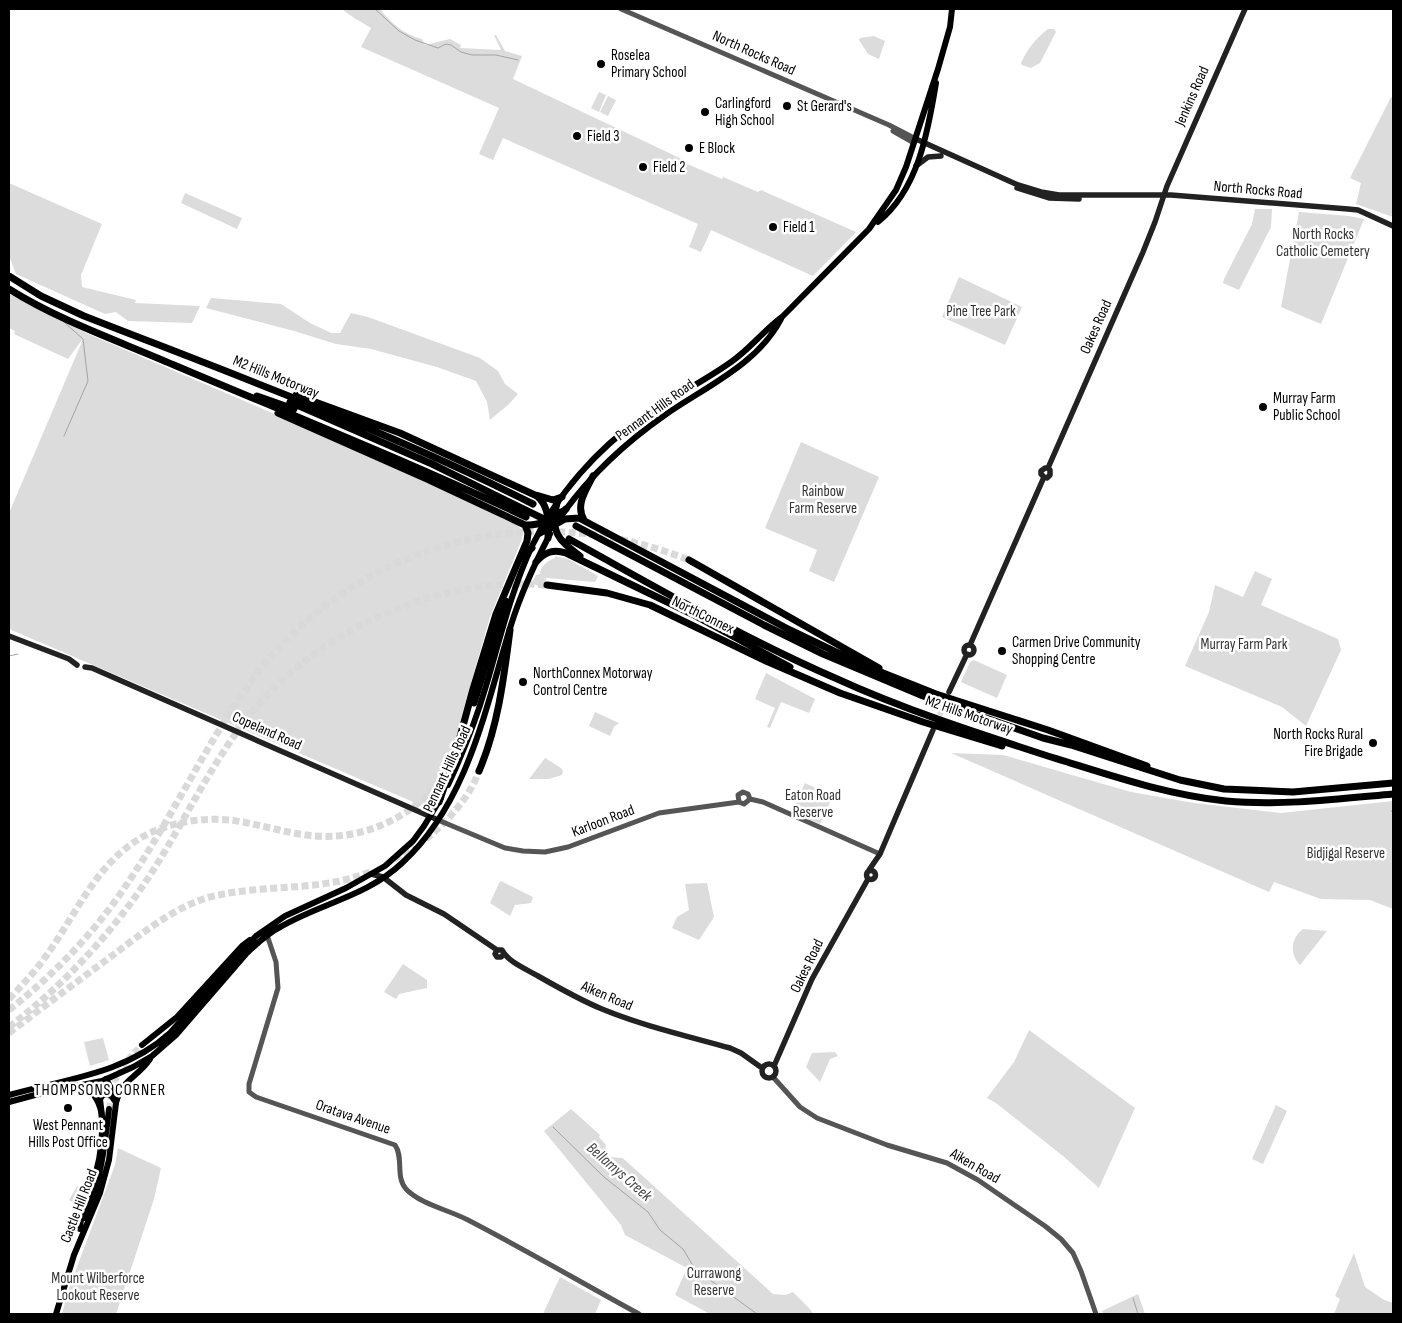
<svg xmlns="http://www.w3.org/2000/svg" width="1402" height="1323" viewBox="0 0 1402 1323" font-family="'Sofia Sans Condensed',sans-serif">
<rect width="100%" height="100%" fill="#fff"/>
<path fill="#dcdcdc" d="M 342,9 L 380,9 C 392,24 403,34 422,39 L 425,45 L 450,39 L 461,45 L 460,48 L 501,50 L 494,35 L 496,35 L 505,51 L 522,56 L 513,79 L 686,161 L 685,163 L 722,179 L 723,177 L 758,192 L 761,190 L 856,232 L 813,276 L 711,230 L 701,252 L 689,247 L 698,224 L 503,138 L 493,160 L 479,154 L 499,108 L 361,47 L 371,28 C 363,23 348,15 342,9 Z
M 1048,29 L 1054,29 L 1056,32 L 1040,63 L 1031,68 L 1022,65 L 1021,63 C 1027,49 1036,38 1048,29 Z
M 874,36 L 885,41 L 879,59 L 868,54 L 859,40 L 860,38 Z
M 599,92 L 606,95 L 599,112 L 591,108 Z
M 608,96 L 616,100 L 608,116 L 600,112 Z
M 1391,97 L 1393,98 L 1393,217 L 1356,204 L 1361,183 L 1350,178 Z
M 9,183 L 102,224 L 81,275 L 82,287 L 136,300 L 135,303 L 200,306 L 192,323 L 128,321 L 116,312 L 105,314 L 16,274 L 9,256 Z
M 185,193 L 242,218 L 237,229 L 181,203 Z
M 1255,209 L 1272,209 L 1271,227 L 1239,290 L 1223,283 L 1224,279 L 1252,224 Z
M 1299,212 L 1349,216 L 1364,219 L 1321,324 L 1281,307 Z
M 959,277 L 1022,307 L 1005,345 L 942,317 Z
M 9,294 L 86,333 L 263,409 L 513,521 C 520,526 523,531 522,539 L 490,617 L 464,707 L 450,761 L 430,805 L 425,807 L 9,629 L 9,513 L 84,337 L 68,359 L 14,334 L 15,331 L 9,328 Z
M 211,298 L 281,304 L 310,323 L 331,333 L 340,333 L 351,313 L 368,317 L 480,358 L 498,371 L 505,384 L 518,394 L 509,404 L 490,420 L 487,402 L 476,381 L 437,367 L 371,349 L 336,344 L 294,331 L 206,308 Z
M 801,442 L 879,477 L 834,582 L 809,571 L 817,550 L 765,528 Z
M 555,556 L 568,559 L 598,576 L 595,582 L 546,578 L 544,589 L 532,583 L 536,575 L 540,574 C 540,566 549,560 555,558 Z
M 1255,571 L 1272,579 L 1261,605 L 1338,639 L 1341,650 L 1306,726 L 1282,707 L 1185,666 L 1209,612 L 1215,585 L 1243,597 Z
M 974,660 L 1007,675 L 997,698 L 961,682 L 970,662 Z
M 766,673 L 815,699 L 809,713 L 781,702 L 770,728 L 767,727 L 775,708 L 755,699 Z
M 595,712 L 619,723 L 614,727 L 610,736 L 589,726 Z
M 951,753 L 1003,755 L 1131,792 L 1194,803 L 1281,813 L 1393,801 L 1393,909 L 1370,900 L 1321,899 L 1274,882 L 1269,892 Z
M 545,758 L 561,768 L 563,771 L 562,775 L 549,779 L 529,779 Z
M 805,783 L 833,796 L 820,824 L 792,812 Z
M 501,881 L 533,897 L 531,903 L 515,905 L 510,916 L 490,903 L 499,883 Z
M 707,883 L 714,917 L 699,940 L 672,928 L 677,917 L 689,910 L 685,884 Z
M 1303,929 L 1327,931 L 1300,965 C 1289,954 1291,938 1303,929 Z
M 403,964 L 427,980 L 427,988 L 399,994 L 396,999 L 384,992 Z
M 1029,1030 L 1135,1108 L 1099,1188 L 1063,1156 L 996,1103 L 987,1098 L 1014,1062 Z
M 103,1038 L 109,1060 L 90,1066 L 84,1042 Z
M 835,1052 L 838,1056 L 830,1059 L 820,1082 L 806,1067 L 812,1053 Z
M 1276,1105 L 1287,1111 L 1263,1164 L 1252,1159 Z
M 571,1109 L 600,1135 L 599,1137 L 606,1145 L 605,1150 L 609,1157 L 622,1158 L 625,1160 L 773,1294 L 786,1295 L 793,1292 L 808,1307 L 814,1314 L 710,1314 L 675,1295 L 687,1268 L 625,1235 L 621,1225 L 544,1131 Z
M 118,1148 L 161,1168 L 154,1199 L 116,1314 L 62,1314 L 67,1294 L 115,1165 Z
M 77,1186 L 85,1189 L 80,1206 L 69,1200 Z
M 1354,1253 L 1365,1287 L 1384,1300 L 1393,1303 L 1393,1314 L 1334,1314 L 1340,1299 L 1335,1296 Z
M 560,1277 L 601,1300 L 595,1314 L 543,1314 Z
M 1138,1294 L 1145,1314 L 1104,1314 L 1102,1311 Z"/>
<g fill="none" stroke-linecap="round" stroke-linejoin="round">
<path stroke="#a3a3a3" stroke-width="1" d="M 375,9 L 399,31 L 415,40 L 438,48 L 446,44 L 451,45 L 461,52 L 472,55 L 496,55 L 518,60
M 64,436 L 88,381 L 83,339 L 65,323
M 9,656 L 18,654
M 1391,811 L 1393,812
M 553,1127 L 604,1177 L 648,1212 L 660,1230 L 683,1249 L 695,1269 L 757,1314
M 1133,1298 L 1138,1314"/>
<path stroke="#d9d9d9" stroke-width="5.5" stroke-dasharray="5.5 3" stroke-linecap="butt" d="M 936,723 L 946,701"/>
<path stroke="#d9d9d9" stroke-width="6" stroke-dasharray="6 3" stroke-linecap="butt" d="M 109,1109 C 112,1081 121,1064 142,1045"/>
<path stroke="#d9d9d9" stroke-width="7" stroke-dasharray="7 3.5" stroke-linecap="butt" d="M 426,839 C 447,822 470,797 479,771
M 394,859 L 415,847
M 9,999 C 22,985 35,972 46,956 C 78,912 98,858 150,833 C 179,820 211,816 243,822 C 264,826 284,832 306,835 C 363,843 418,816 449,769
M 9,1010 C 55,974 97,930 129,881 C 173,816 206,744 252,680 C 304,609 381,559 467,540 C 543,523 618,532 689,560
M 9,1027 C 56,991 97,949 133,900 C 171,848 197,789 234,736 C 293,650 394,594 498,585 C 514,583 531,584 547,585
M 9,1033 C 43,1007 78,981 113,955 C 141,934 176,906 210,897 C 264,883 320,893 372,871"/>
<path stroke="#555" stroke-width="5" d="M 621,9 L 889,125 L 916,139
M 893,131 L 914,143
M 750,799 L 763,802 L 880,854
M 739,802 L 738,795 L 743,792 L 748,794 L 750,799
M 438,820 L 505,848 L 523,851 L 545,852 L 568,847 L 659,813 L 739,802 L 744,804 L 750,799
M 267,935 L 276,962 L 278,988 L 249,1084 L 249,1092 L 256,1097 L 395,1145 C 404,1158 395,1176 406,1189 C 420,1204 449,1210 468,1220 C 526,1250 582,1283 639,1314
M 773,1077 L 800,1107 L 817,1118 L 887,1145 L 947,1163 L 978,1180 L 1045,1226 L 1061,1239 L 1073,1253 L 1081,1271 L 1096,1314"/>
<path stroke="#222" stroke-width="5.5" d="M 916,139 L 1018,185 L 1041,192 L 1059,195 L 1171,195 L 1348,209 L 1358,210 L 1393,226
M 916,166 L 928,157 L 941,156
M 1017,188 L 1049,198 L 1079,199
M 1048,468 L 1143,252 L 1155,222 L 1167,186 L 1245,9
M 1044,477 L 1041,474 L 1041,471 L 1045,468 L 1048,468
M 1044,477 L 1047,478 L 1050,475 L 1050,470 L 1048,468
M 9,636 L 69,659 L 77,665
M 970,645 L 1044,477
M964 650a5 5 0 1 1 10 0a5 5 0 1 1-10 0Z
M 85,667 L 92,668 L 438,820
M 949,692 L 967,654
M 869,870 L 880,854 L 933,730
M866.5 875a4.5 4.5 0 1 1 9 0a4.5 4.5 0 1 1-9 0Z
M 371,874 L 383,877 L 406,895 L 444,914 L 497,950 L 502,950 C 508,962 526,969 538,976 C 559,988 580,1000 602,1009 C 643,1026 687,1036 730,1048 L 741,1053 L 762,1068
M 497,950 L 495,954 L 497,957 L 501,957 L 503,955
M762 1071a7 7 0 1 1 14 0a7 7 0 1 1-14 0Z
M 774,1066 L 812,979 L 868,879"/>
<path stroke="#000" stroke-width="6" d="M 142,1045 L 177,1017 L 242,946 L 250,940
M 85,1218 C 101,1178 104,1152 109,1109
M 80,1229 C 80,1215 86,1204 90,1191 C 101,1162 105,1130 100,1099 L 103,1095 C 108,1093 112,1095 114,1100
M 56,1314 L 74,1255 L 100,1193 L 109,1160 L 116,1103 L 113,1092 L 106,1079"/>
<path stroke="#000" stroke-width="6" d="M 878,222 C 918,190 928,132 936,83
M 555,525 C 584,481 622,445 665,415 C 705,387 758,364 781,319
M 448,785 C 463,753 476,720 486,686 C 500,639 511,591 532,546 C 557,494 597,449 644,416 C 672,397 703,382 731,362 C 750,349 763,331 782,317 L 869,229 L 896,190 L 906,167 L 938,69 L 950,27 L 952,9
M 81,1086 C 95,1091 101,1105 102,1118
M 9,1095 C 65,1079 125,1074 170,1033 L 256,936 L 285,916 L 346,888 L 385,866 L 413,841 L 424,826 L 441,798
M 9,1102 L 46,1092 L 102,1081 L 133,1067 L 152,1056 L 176,1035 L 246,954 C 257,943 268,933 282,926 C 322,903 367,896 402,863 C 468,803 486,706 511,625 C 521,593 535,563 550,534
M 116,1103 C 122,1079 137,1078 150,1059"/>
<path stroke="#000" stroke-width="7" d="M 9,276 L 41,296 L 84,316 C 235,375 388,431 533,504
M 9,289 C 60,321 119,341 174,365 C 292,415 410,462 526,517
M 296,395 L 400,433 L 537,496 C 549,506 549,523 548,538
M 257,396 L 294,409
M 290,402 L 432,464 L 550,522
M 278,413 L 427,479 L 525,525 C 542,526 553,518 566,509
M 536,495 L 553,500 L 562,497
M 557,503 C 550,532 558,540 580,556
M 584,520 C 575,505 586,490 593,476
M 576,526 L 764,625 L 823,654 L 923,696 L 1043,738 L 1071,745 L 1180,780 L 1224,789 L 1293,792 L 1393,783
M 540,533 L 565,519 L 579,518 L 790,630 L 863,665 L 936,694 L 1048,730 L 1147,766
M 569,539 C 656,587 743,638 835,678 C 905,710 977,733 1051,757 C 1110,775 1163,794 1226,801 C 1281,806 1338,799 1393,794
M 523,557 L 526,553 L 532,548
M 689,560 L 879,668
M 536,562 C 545,552 553,549 566,553 L 692,614 L 790,667
M 547,585 L 607,593 L 650,605 L 766,661 L 840,693 L 923,722 L 1002,746
M 474,703 L 506,601
M 479,771 C 498,727 504,677 510,630
M 439,802 L 454,759 L 473,689 L 496,614 L 527,541 L 528,533 L 525,525"/>
</g>
<g fill="#000" stroke="#fff" stroke-width="2">
<circle cx="601" cy="64" r="5"/>
<circle cx="787" cy="106" r="5"/>
<circle cx="705" cy="112" r="5"/>
<circle cx="577" cy="136" r="5"/>
<circle cx="689" cy="148" r="5"/>
<circle cx="643" cy="167" r="5"/>
<circle cx="773" cy="227" r="5"/>
<circle cx="1263" cy="407" r="5"/>
<circle cx="1002" cy="651" r="5"/>
<circle cx="523" cy="682" r="5"/>
<circle cx="1373" cy="743" r="5"/>
<circle cx="68" cy="1108" r="5"/>
</g>
<g text-anchor="middle" dominant-baseline="central" stroke-width="5" stroke-linejoin="round" paint-order="stroke">
<g font-size="15" fill="#000" stroke="#fff">
<text transform="translate(754 53) rotate(24)">North Rocks Road</text>
<text transform="translate(1192 96) rotate(-66)">Jenkins Road</text>
<text transform="translate(1258 190) rotate(5)">North Rocks Road</text>
<text transform="translate(1096 327) rotate(-66)">Oakes Road</text>
<text transform="translate(276 377) rotate(22)">M2 Hills Motorway</text>
<text transform="translate(655 410) rotate(-36)">Pennant Hills Road</text>
<text transform="translate(703 615) rotate(26)">NorthConnex</text>
<text transform="translate(969 715) rotate(19)">M2 Hills Motorway</text>
<text transform="translate(267 731) rotate(24)">Copeland Road</text>
<text transform="translate(447 769) rotate(-65)">Pennant Hills Road</text>
<text transform="translate(603 821) rotate(-21)">Karloon Road</text>
<text transform="translate(807 966) rotate(-64)">Oakes Road</text>
<text transform="translate(607 996) rotate(23)">Aiken Road</text>
<text transform="translate(353 1117) rotate(19)">Oratava Avenue</text>
<text transform="translate(975 1166) rotate(30)">Aiken Road</text>
<text transform="translate(79 1206) rotate(-69)">Castle Hill Road</text>
</g>
<g font-size="15" fill="#000" stroke="#fff" text-anchor="start">
<text x="611" y="55">Roselea<tspan x="611" dy="17">Primary School</tspan></text>
<text x="715" y="103">Carlingford<tspan x="715" dy="17">High School</tspan></text>
<text x="797" y="106">St Gerard's</text>
<text x="587" y="136">Field 3</text>
<text x="699" y="148">E Block</text>
<text x="653" y="167">Field 2</text>
<text x="783" y="227">Field 1</text>
<text x="1273" y="398">Murray Farm<tspan x="1273" dy="17">Public School</tspan></text>
<text x="1012" y="642">Carmen Drive Community<tspan x="1012" dy="17">Shopping Centre</tspan></text>
<text x="533" y="673">NorthConnex Motorway<tspan x="533" dy="17">Control Centre</tspan></text>
<text x="1363" y="734" text-anchor="end">North Rocks Rural<tspan x="1363" dy="17">Fire Brigade</tspan></text>
<text x="68" y="1125" text-anchor="middle">West Pennant<tspan x="68" dy="17">Hills Post Office</tspan></text>
</g>
<g font-size="15" fill="#333" stroke="#fff">
<text x="1323" y="234">North Rocks<tspan x="1323" dy="17">Catholic Cemetery</tspan></text>
<text x="981" y="311">Pine Tree Park</text>
<text x="823" y="491">Rainbow<tspan x="823" dy="17">Farm Reserve</tspan></text>
<text x="1244" y="644">Murray Farm Park</text>
<text x="813" y="795">Eaton Road<tspan x="813" dy="17">Reserve</tspan></text>
<text x="1346" y="853">Bidjigal Reserve</text>
<text x="714" y="1273">Currawong<tspan x="714" dy="17">Reserve</tspan></text>
<text x="98" y="1278">Mount Wilberforce<tspan x="98" dy="17">Lookout Reserve</tspan></text>
</g>
<g font-size="16" letter-spacing="1" fill="#000" stroke="#fff">
<text x="100" y="1090">THOMPSONS CORNER</text>
</g>
<g font-size="16" font-style="italic" fill="#444" stroke="#fff">
<text transform="translate(619 1172) rotate(41)">Bellamys Creek</text>
</g>
</g>
<rect width="1402" height="1323" fill="none" stroke="#000000" stroke-width="20"/>
</svg>
